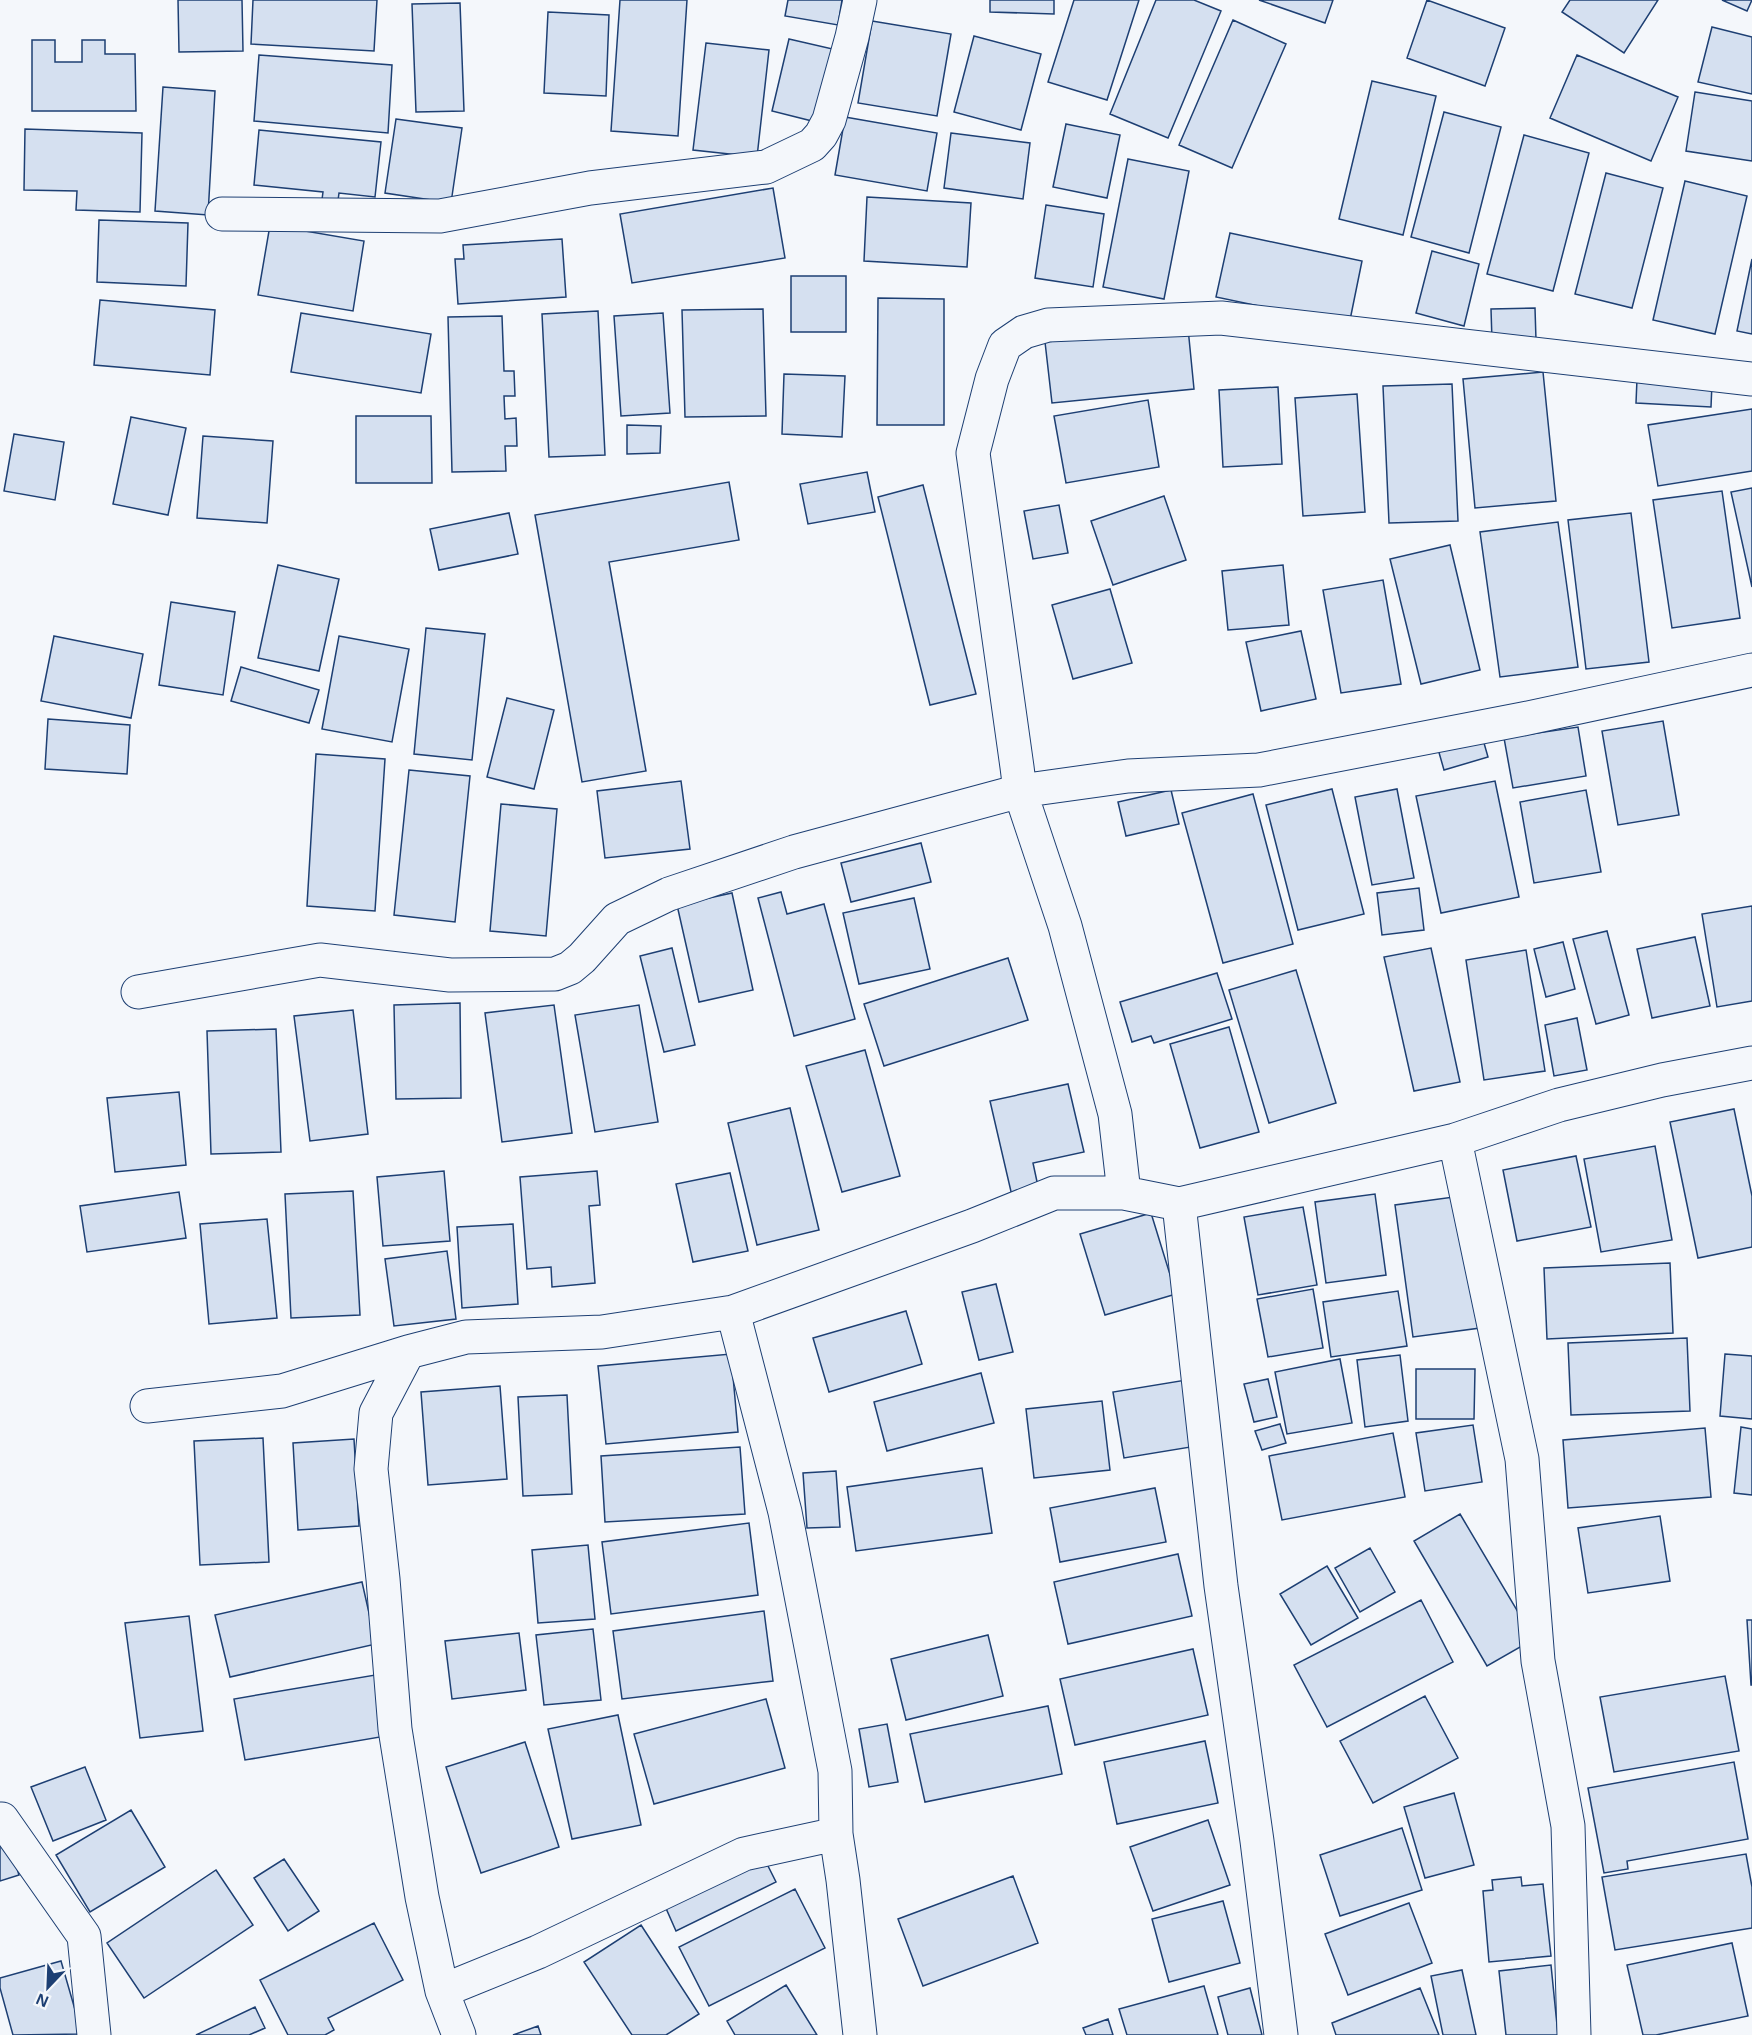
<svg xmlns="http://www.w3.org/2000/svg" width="1752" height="2035" viewBox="0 0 1752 2035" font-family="Arial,sans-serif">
<rect width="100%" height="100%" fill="#f4f7fb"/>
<path fill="#d5e0f0" stroke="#1d3f73" stroke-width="1.5" d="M 178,0 L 242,0 L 243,51 L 179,52 Z
M 253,0 L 377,0 L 374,51 L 251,44 Z
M 620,0 L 687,0 L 678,136 L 611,131 Z
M 788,0 L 842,0 L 838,25 L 785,16 Z
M 990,0 L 1054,0 L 1054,14 L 990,12 Z
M 1074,0 L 1139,0 L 1107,100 L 1048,82 Z
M 1156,0 L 1194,0 L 1221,11 L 1168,138 L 1110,114 Z
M 1259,0 L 1333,0 L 1325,23 Z
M 1427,0 L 1505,28 L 1485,86 L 1407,58 Z
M 1570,0 L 1658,0 L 1624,53 L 1562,12 Z
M 1722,0 L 1752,0 L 1747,11 Z
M 460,3 L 464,111 L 416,112 L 412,4 Z
M 548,12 L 609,15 L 606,96 L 544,93 Z
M 1233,20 L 1286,44 L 1232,168 L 1179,145 Z
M 872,21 L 951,34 L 937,116 L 858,103 Z
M 1712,27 L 1752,37 L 1752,94 L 1698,82 Z
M 974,36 L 1041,54 L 1021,130 L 954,112 Z
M 789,39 L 837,50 L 820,123 L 772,111 Z
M 32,40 L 55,40 L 55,62 L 82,62 L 82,40 L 105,40 L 105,54 L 135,54 L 136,111 L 32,111 Z
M 706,43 L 769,50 L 757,157 L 693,150 Z
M 259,55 L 392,65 L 388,133 L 254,121 Z
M 1577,55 L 1678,97 L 1651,161 L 1550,118 Z
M 1372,81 L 1436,96 L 1403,235 L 1339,219 Z
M 163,87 L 215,91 L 208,215 L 155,211 Z
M 1695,92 L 1752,101 L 1752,161 L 1686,151 Z
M 1444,112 L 1501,127 L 1469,253 L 1411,237 Z
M 845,117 L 937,133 L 927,191 L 835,175 Z
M 396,119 L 462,128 L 451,203 L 385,193 Z
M 1066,124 L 1120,135 L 1107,198 L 1053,187 Z
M 25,129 L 142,133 L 140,212 L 76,210 L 77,191 L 24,190 Z
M 259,130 L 381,142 L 375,197 L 339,193 L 337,208 L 321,207 L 323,192 L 254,185 Z
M 951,133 L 1030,143 L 1023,199 L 944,188 Z
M 1524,135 L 1589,153 L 1553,291 L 1487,274 Z
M 1128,159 L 1189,171 L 1164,299 L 1103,287 Z
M 1606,173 L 1663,188 L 1632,308 L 1575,294 Z
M 1685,181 L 1747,196 L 1715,334 L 1653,320 Z
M 773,188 L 785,258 L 632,283 L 620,214 Z
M 867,197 L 971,203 L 967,267 L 864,261 Z
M 1046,205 L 1104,214 L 1093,287 L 1035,278 Z
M 99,220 L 188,223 L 186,286 L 97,282 Z
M 270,225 L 364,241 L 353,311 L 258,295 Z
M 1230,233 L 1362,261 L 1349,325 L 1216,297 Z
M 562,239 L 566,297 L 458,304 L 455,259 L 464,259 L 463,245 Z
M 1432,251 L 1479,264 L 1464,326 L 1416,313 Z
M 1752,259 L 1752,334 L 1737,331 Z
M 791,276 L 846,276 L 846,332 L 791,332 Z
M 878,298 L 944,299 L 944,425 L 877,425 Z
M 100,300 L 215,310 L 210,375 L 94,365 Z
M 1535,308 L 1536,340 L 1492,341 L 1491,309 Z
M 763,309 L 766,416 L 685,417 L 682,310 Z
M 598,311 L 605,455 L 549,457 L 542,314 Z
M 301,313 L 431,334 L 421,393 L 291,372 Z
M 663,313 L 670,413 L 621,416 L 614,316 Z
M 502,316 L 504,371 L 514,371 L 515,396 L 504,396 L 505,419 L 516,418 L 517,446 L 505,446 L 506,471 L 452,472 L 448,317 Z
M 1188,328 L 1194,389 L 1052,403 L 1045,342 Z
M 1543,372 L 1556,501 L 1475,508 L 1463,379 Z
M 784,374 L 845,376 L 842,437 L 782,434 Z
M 1637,379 L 1712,383 L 1711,407 L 1636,403 Z
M 1452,384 L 1458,521 L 1389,523 L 1383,386 Z
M 1278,387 L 1282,464 L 1223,467 L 1219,390 Z
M 1357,394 L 1365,512 L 1303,516 L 1295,398 Z
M 1148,400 L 1159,467 L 1066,483 L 1054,416 Z
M 1752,409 L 1752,471 L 1658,486 L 1648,425 Z
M 356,416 L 431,416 L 432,483 L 356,483 Z
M 131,417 L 186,428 L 168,515 L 113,504 Z
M 627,425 L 661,426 L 660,453 L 627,454 Z
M 14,434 L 64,442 L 55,500 L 4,491 Z
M 203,436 L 273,441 L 267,523 L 197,518 Z
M 867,472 L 875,512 L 808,524 L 800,484 Z
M 729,482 L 739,540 L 609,562 L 646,771 L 582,782 L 535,515 Z
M 923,485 L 976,694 L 930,705 L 878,497 Z
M 1752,488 L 1752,587 L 1731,492 Z
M 1722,491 L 1740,618 L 1672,628 L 1653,500 Z
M 1164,496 L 1186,560 L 1113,585 L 1091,521 Z
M 1059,505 L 1068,553 L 1033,559 L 1024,511 Z
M 509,513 L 518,554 L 439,570 L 430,529 Z
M 1631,513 L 1649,662 L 1586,669 L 1568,520 Z
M 1558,522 L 1578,667 L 1500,677 L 1480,532 Z
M 1450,545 L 1480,670 L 1421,684 L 1390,559 Z
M 278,565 L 339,579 L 319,671 L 258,658 Z
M 1283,565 L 1289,625 L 1228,630 L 1222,571 Z
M 1383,580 L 1401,684 L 1341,693 L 1323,590 Z
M 1110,589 L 1132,663 L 1073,679 L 1052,605 Z
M 171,602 L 235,612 L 223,695 L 159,685 Z
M 426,628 L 485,634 L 472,760 L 414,754 Z
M 1301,631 L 1316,699 L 1261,711 L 1246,642 Z
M 54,636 L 143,654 L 131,718 L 41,701 Z
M 339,636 L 409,649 L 392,742 L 322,729 Z
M 241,667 L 319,690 L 309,723 L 231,701 Z
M 507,698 L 554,710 L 534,789 L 487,777 Z
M 48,719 L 130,725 L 127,774 L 45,769 Z
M 1663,721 L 1679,815 L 1618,825 L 1602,731 Z
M 1578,727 L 1586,776 L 1513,788 L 1504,738 Z
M 1482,736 L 1488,757 L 1444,770 L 1438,749 Z
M 316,754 L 385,759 L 375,911 L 307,906 Z
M 409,770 L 470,776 L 455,922 L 394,915 Z
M 681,781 L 690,849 L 605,858 L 597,791 Z
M 1495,781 L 1519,897 L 1441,913 L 1416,796 Z
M 1332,789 L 1364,914 L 1298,930 L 1266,805 Z
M 1397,789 L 1414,878 L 1372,885 L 1355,797 Z
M 1171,790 L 1179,824 L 1126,836 L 1118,802 Z
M 1586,790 L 1601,872 L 1534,883 L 1520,802 Z
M 1253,794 L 1293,944 L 1223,963 L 1182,813 Z
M 501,804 L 557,809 L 546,936 L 490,931 Z
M 921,843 L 931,882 L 851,902 L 841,863 Z
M 1419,888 L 1424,930 L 1382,935 L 1377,893 Z
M 781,892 L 787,914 L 824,904 L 855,1019 L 794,1036 L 758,898 Z
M 732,893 L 753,990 L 699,1002 L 677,905 Z
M 914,898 L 930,969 L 859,984 L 843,913 Z
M 1752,906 L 1752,1001 L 1717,1007 L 1702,914 Z
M 1607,931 L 1629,1015 L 1596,1024 L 1573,939 Z
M 1695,937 L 1710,1006 L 1652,1018 L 1637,949 Z
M 1563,942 L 1575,989 L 1546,997 L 1534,949 Z
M 672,948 L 695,1045 L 664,1052 L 640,956 Z
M 1431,948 L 1460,1082 L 1414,1091 L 1384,957 Z
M 1526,950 L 1545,1071 L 1484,1080 L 1466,960 Z
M 1008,958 L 1028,1020 L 884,1066 L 864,1004 Z
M 1296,970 L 1336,1103 L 1269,1123 L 1229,990 Z
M 1217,973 L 1232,1019 L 1154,1043 L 1151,1036 L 1132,1042 L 1120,1002 Z
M 460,1003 L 461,1098 L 396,1099 L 394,1005 Z
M 554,1005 L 572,1133 L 502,1142 L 485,1013 Z
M 639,1005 L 658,1122 L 595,1132 L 575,1015 Z
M 353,1010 L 368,1134 L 310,1141 L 294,1016 Z
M 1577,1018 L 1587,1070 L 1554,1076 L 1545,1025 Z
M 1229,1027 L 1259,1132 L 1200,1148 L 1170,1044 Z
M 276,1029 L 281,1152 L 211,1154 L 207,1031 Z
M 865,1050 L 900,1176 L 842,1192 L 806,1066 Z
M 1068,1084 L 1084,1152 L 1033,1163 L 1039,1191 L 1012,1196 L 990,1101 Z
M 179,1092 L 186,1165 L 115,1172 L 107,1098 Z
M 790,1108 L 819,1230 L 757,1245 L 728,1123 Z
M 1734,1109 L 1752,1196 L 1752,1247 L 1698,1258 L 1670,1122 Z
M 1655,1146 L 1672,1240 L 1601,1252 L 1584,1159 Z
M 1576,1156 L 1591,1227 L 1517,1241 L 1503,1170 Z
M 444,1171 L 450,1241 L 383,1246 L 377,1177 Z
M 597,1171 L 600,1205 L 589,1206 L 595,1283 L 552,1287 L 551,1267 L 527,1269 L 520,1177 Z
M 730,1173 L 748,1251 L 693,1262 L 676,1184 Z
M 353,1191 L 360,1315 L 291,1318 L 285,1194 Z
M 179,1192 L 186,1238 L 87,1252 L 80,1206 Z
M 1375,1194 L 1386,1275 L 1326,1283 L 1315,1202 Z
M 1461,1196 L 1480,1328 L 1413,1337 L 1395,1205 Z
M 1303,1207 L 1317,1285 L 1258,1295 L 1244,1217 Z
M 1151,1213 L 1176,1294 L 1105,1315 L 1080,1234 Z
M 267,1219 L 277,1318 L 209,1324 L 200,1224 Z
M 513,1224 L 518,1304 L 462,1308 L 457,1227 Z
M 447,1251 L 456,1319 L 394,1326 L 385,1259 Z
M 1670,1263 L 1673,1333 L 1547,1339 L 1544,1268 Z
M 996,1284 L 1013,1352 L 979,1360 L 962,1292 Z
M 1313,1289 L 1323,1348 L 1268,1357 L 1257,1299 Z
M 1398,1291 L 1407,1346 L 1331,1357 L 1323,1302 Z
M 906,1311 L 922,1364 L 829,1392 L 813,1338 Z
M 1687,1338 L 1690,1411 L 1571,1415 L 1568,1343 Z
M 731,1354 L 738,1432 L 606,1444 L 598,1366 Z
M 1725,1354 L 1752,1356 L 1752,1419 L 1720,1416 Z
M 1400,1355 L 1408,1421 L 1365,1427 L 1357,1360 Z
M 1340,1359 L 1352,1423 L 1287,1434 L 1275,1372 Z
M 1416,1369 L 1475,1369 L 1474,1419 L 1416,1419 Z
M 981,1373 L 994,1423 L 887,1451 L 874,1402 Z
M 1268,1379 L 1277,1417 L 1254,1422 L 1244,1384 Z
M 1186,1380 L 1197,1446 L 1124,1458 L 1113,1392 Z
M 500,1386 L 507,1479 L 428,1485 L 421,1392 Z
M 567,1395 L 572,1494 L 523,1496 L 518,1397 Z
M 1102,1401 L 1110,1470 L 1034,1478 L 1026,1409 Z
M 1280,1424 L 1286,1443 L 1262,1450 L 1255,1431 Z
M 1473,1425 L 1482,1482 L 1425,1491 L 1416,1433 Z
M 1741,1427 L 1752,1429 L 1752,1495 L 1734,1493 Z
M 1705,1428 L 1711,1497 L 1568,1508 L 1563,1440 Z
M 1393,1433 L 1405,1497 L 1282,1520 L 1269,1456 Z
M 263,1438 L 269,1562 L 200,1565 L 194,1441 Z
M 354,1439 L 359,1526 L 298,1530 L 293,1443 Z
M 740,1447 L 745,1514 L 605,1522 L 601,1456 Z
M 982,1468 L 992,1533 L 856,1551 L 847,1487 Z
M 836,1471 L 840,1527 L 807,1528 L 803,1473 Z
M 1155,1488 L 1166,1542 L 1060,1562 L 1050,1508 Z
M 1460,1514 L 1534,1639 L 1487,1666 L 1414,1541 Z
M 1660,1516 L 1670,1581 L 1588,1593 L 1578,1528 Z
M 749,1523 L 758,1595 L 611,1614 L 602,1542 Z
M 588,1545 L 595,1619 L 538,1623 L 532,1550 Z
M 1370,1548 L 1395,1592 L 1360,1612 L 1335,1568 Z
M 1178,1554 L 1192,1616 L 1068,1644 L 1054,1582 Z
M 1327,1566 L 1358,1618 L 1311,1645 L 1280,1594 Z
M 362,1582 L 376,1644 L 230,1677 L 215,1615 Z
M 1421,1600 L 1453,1662 L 1327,1727 L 1294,1665 Z
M 764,1611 L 773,1681 L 622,1699 L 613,1631 Z
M 189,1616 L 203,1731 L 140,1738 L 125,1623 Z
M 1747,1620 L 1752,1620 L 1752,1685 L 1751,1685 Z
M 593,1629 L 601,1700 L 544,1705 L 536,1635 Z
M 519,1633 L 526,1690 L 452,1699 L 445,1641 Z
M 988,1635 L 1003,1696 L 906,1720 L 891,1659 Z
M 1193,1649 L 1208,1715 L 1075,1745 L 1060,1679 Z
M 381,1674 L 392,1735 L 245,1760 L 234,1699 Z
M 1725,1676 L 1739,1751 L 1614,1772 L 1600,1697 Z
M 1425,1696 L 1458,1758 L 1373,1803 L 1340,1741 Z
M 766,1699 L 785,1768 L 654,1804 L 634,1734 Z
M 1048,1706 L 1062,1774 L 925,1802 L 910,1734 Z
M 618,1715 L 641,1825 L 572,1839 L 548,1729 Z
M 887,1724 L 898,1782 L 869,1787 L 859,1729 Z
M 1205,1741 L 1218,1803 L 1117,1824 L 1104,1762 Z
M 525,1742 L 559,1847 L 481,1873 L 446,1767 Z
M 1734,1762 L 1748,1839 L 1627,1861 L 1628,1869 L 1604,1873 L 1588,1788 Z
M 85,1767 L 106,1820 L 53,1841 L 31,1787 Z
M 1454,1793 L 1474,1865 L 1425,1878 L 1404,1807 Z
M 131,1810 L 165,1867 L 90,1912 L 56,1855 Z
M 0,1814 L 19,1875 L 0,1881 Z
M 1208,1820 L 1230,1885 L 1153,1911 L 1130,1847 Z
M 1402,1828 L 1422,1890 L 1340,1916 L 1320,1855 Z
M 1746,1854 L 1752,1887 L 1752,1928 L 1615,1950 L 1602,1877 Z
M 764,1858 L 776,1882 L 676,1931 L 665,1906 Z
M 284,1859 L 319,1911 L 288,1931 L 254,1878 Z
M 216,1870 L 253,1925 L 144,1998 L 107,1943 Z
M 1013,1876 L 1038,1943 L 923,1986 L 898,1919 Z
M 1521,1877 L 1522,1886 L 1543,1884 L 1551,1956 L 1489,1962 L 1483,1891 L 1493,1890 L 1492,1880 Z
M 795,1889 L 825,1948 L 709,2006 L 679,1947 Z
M 1223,1901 L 1240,1963 L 1169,1982 L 1152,1919 Z
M 1409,1903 L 1432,1963 L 1348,1995 L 1325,1934 Z
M 374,1923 L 403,1980 L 328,2018 L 334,2030 L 325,2035 L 288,2035 L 260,1980 Z
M 641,1925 L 699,2014 L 666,2035 L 632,2035 L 584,1962 Z
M 1732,1943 L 1748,2016 L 1656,2035 L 1643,2035 L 1627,1965 Z
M 61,1961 L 82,2034 L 13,2035 L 0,1988 L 0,1978 Z
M 1551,1965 L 1558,2035 L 1506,2035 L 1499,1971 Z
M 1462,1970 L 1476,2035 L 1443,2035 L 1431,1976 Z
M 786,1985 L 817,2035 L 735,2035 L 727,2021 Z
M 1204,1986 L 1218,2035 L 1127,2035 L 1119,2009 Z
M 1250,1988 L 1262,2035 L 1228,2035 L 1218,1997 Z
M 1420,1988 L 1439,2035 L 1336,2035 L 1332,2023 Z
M 255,2007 L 265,2028 L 249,2035 L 196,2035 Z
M 1108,2019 L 1113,2035 L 1086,2035 L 1083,2028 Z
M 538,2026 L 541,2035 L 513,2035 Z"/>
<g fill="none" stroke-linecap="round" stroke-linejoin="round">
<g stroke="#1d3f73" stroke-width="35">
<path id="minor" d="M 222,214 L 440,216 L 590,188 L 766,167 L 812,145 L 821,135 L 829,120 L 852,37 L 860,0
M 138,992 L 320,960 L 450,975 L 555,974 L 570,968 L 582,958 L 617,919 L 669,894 L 794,852 L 1020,791 L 1128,776 L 1259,770 L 1523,719 L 1752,670
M 1455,1140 L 1522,1459 L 1538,1661 L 1568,1826 L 1574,2035
M 1124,1193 L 1115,1114 L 1065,926 L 1020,791 L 1017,767 L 973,453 L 992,379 L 1005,345 L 1024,332 L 1048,325 L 1221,318 L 1752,379
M 1179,1204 L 1221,1586 L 1257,1841 L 1281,2035
M 733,1312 L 785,1512 L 835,1771 L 836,1834 L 843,1880 L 860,2035
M 408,1352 L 376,1413 L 371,1469 L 383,1579 L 395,1729 L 422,1897 L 442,1991 L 459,2035
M 147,1406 L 282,1391 L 408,1352 L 466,1337 L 602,1332 L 733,1312 L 972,1226 L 1054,1193 L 1124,1193 L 1179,1204 L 1455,1140 L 1559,1105 L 1662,1080 L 1752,1063
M 2,1819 L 84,1936 L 94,2035
M 442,1991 L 538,1952 L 744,1854 L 836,1834"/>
</g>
<use href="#minor" stroke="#f4f7fb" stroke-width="33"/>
</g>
<g transform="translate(48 1987) rotate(203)" stroke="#f4f7fb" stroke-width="4.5" paint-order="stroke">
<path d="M0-4.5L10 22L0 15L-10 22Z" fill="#1d3f73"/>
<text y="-9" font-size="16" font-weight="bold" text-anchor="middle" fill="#1d3f73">N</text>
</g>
</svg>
